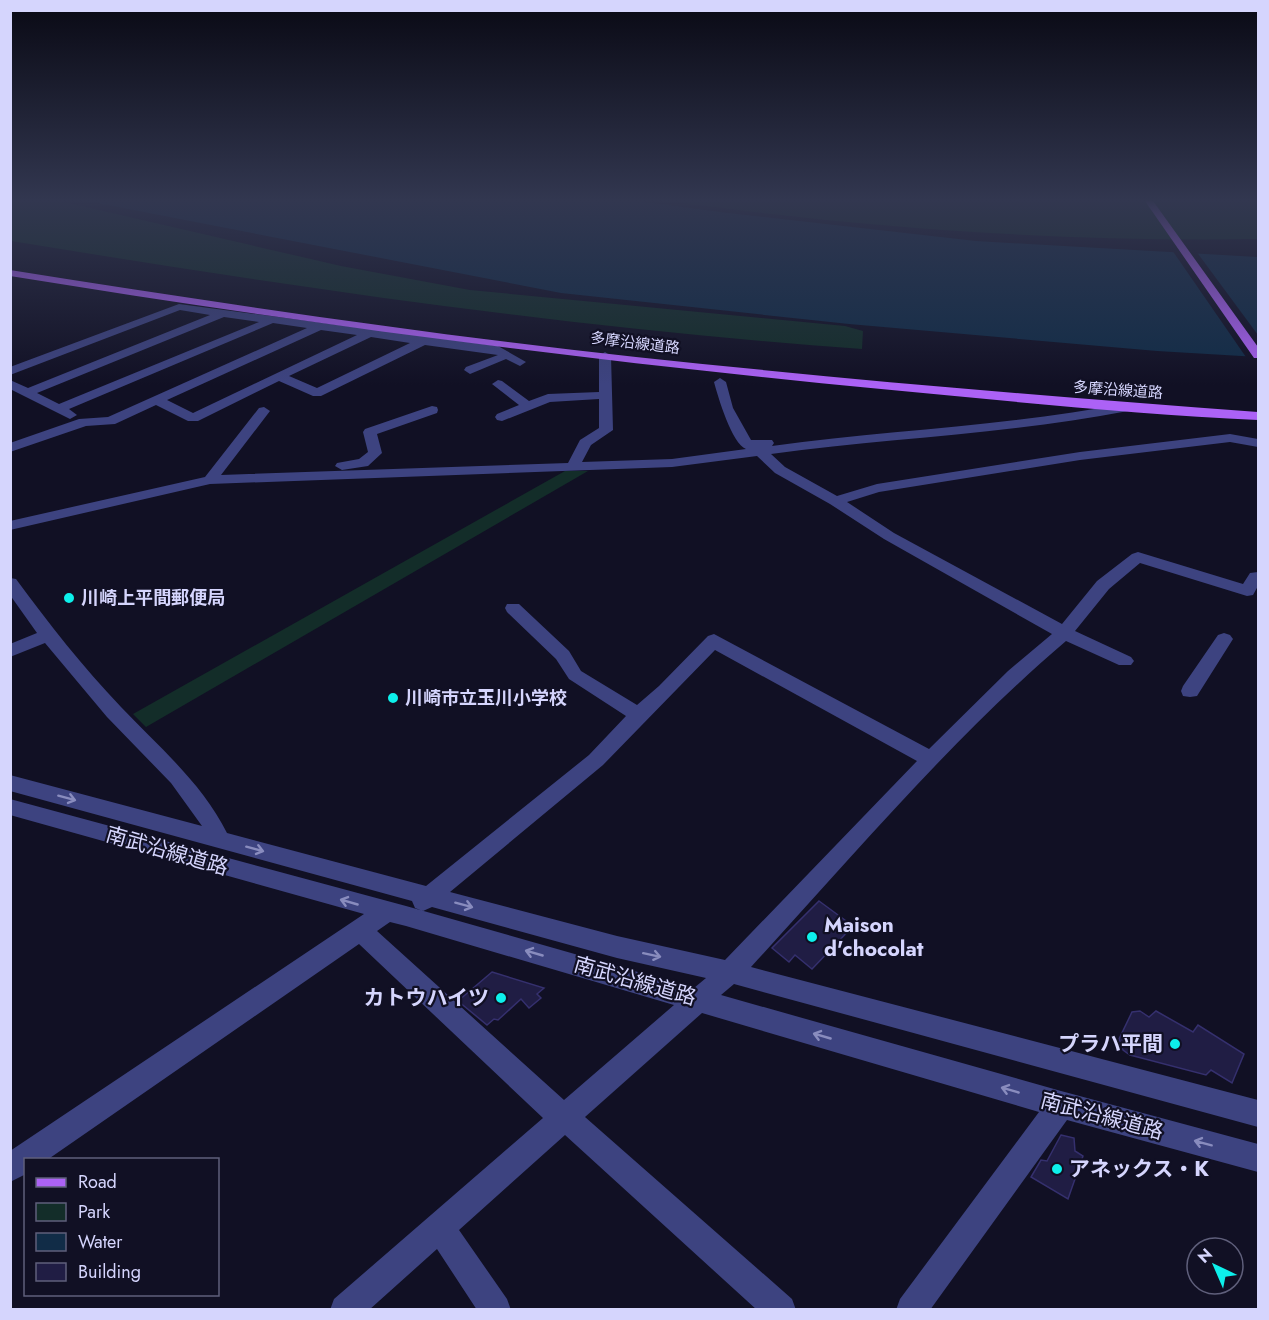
<svg xmlns="http://www.w3.org/2000/svg" width="1269" height="1320" viewBox="0 0 1269 1320" font-family="Jost,'Noto Sans JP',sans-serif">
<rect width="100%" height="100%" fill="#111024"/>
<path fill="#132d29" d="M 10,201 L 60,201 L 341,266 L 470,290 L 845,326 L 863,331 L 862,349 C 577,329 293,287 11,241 Z
M 668,201 L 1258,201 L 1258,239 C 1061,242 864,228 668,201 Z
M 565,471 L 588,471 L 146,727 L 133,714 Z"/>
<path fill="#112c47" d="M 87,201 L 638,201 L 728,213 L 976,241 L 1258,257 L 1258,357 L 1157,351 L 849,324 L 561,293 Z"/>
<path fill="#111024" d="M 1172,250 L 1196,251 L 1258,335 L 1258,360 L 1248,360 Z"/>
<path fill="#201d44" stroke="#35306e" stroke-width="1.5" d="M 819,901 L 853,926 L 812,969 L 795,955 L 789,962 L 772,948 Z
M 492,972 L 544,988 L 537,994 L 541,998 L 529,1008 L 521,999 L 498,1020 L 494,1019 L 487,1025 L 458,1001 Z
M 1140,1011 L 1149,1017 L 1156,1011 L 1193,1032 L 1198,1025 L 1244,1054 L 1232,1083 L 1211,1070 L 1206,1075 L 1130,1055 L 1123,1050 L 1119,1039 L 1132,1012 Z
M 1061,1135 L 1074,1138 L 1075,1151 L 1083,1156 L 1068,1199 L 1031,1177 L 1041,1160 L 1047,1161 Z"/>
<g fill="none" stroke-linecap="round" stroke-linejoin="round">
<path fill="#3d4380" fill-rule="evenodd" d="M 179,304 L 498,346 L 526,362 L 520,366 L 506,359 L 470,374 L 464,370 L 466,367 L 498,355 L 425,345 L 321,396 L 313,396 L 279,381 L 198,421 L 188,421 L 156,405 L 115,424 L 86,426 L 10,452 L 10,443 L 79,419 L 108,417 L 307,328 L 273,323 L 69,409 L 77,415 L 70,419 L 10,389 L 10,380 L 28,388 L 210,315 L 180,310 L 10,375 L 10,367 ZM 224,317 L 259,322 L 59,404 L 37,393 ZM 321,330 L 357,335 L 193,413 L 167,400 ZM 371,337 L 410,343 L 317,388 L 289,376 Z
M 605,352 L 611,356 L 613,430 L 591,445 L 582,462 L 672,459 L 746,449 C 732,444 718,397 714,382 L 720,378 L 726,382 L 733,408 L 751,440 L 772,440 L 774,443 L 772,446 C 890,430 1011,426 1128,403 L 1134,407 L 1128,411 C 1011,434 890,438 771,454 L 785,467 L 837,496 L 877,484 L 1080,452 L 1230,434 L 1258,439 L 1258,447 L 1230,442 L 1080,460 L 879,492 L 847,502 L 894,533 L 1062,624 L 1097,581 L 1132,554 L 1138,552 L 1243,584 L 1250,573 L 1258,572 L 1258,586 L 1253,595 L 1247,596 L 1140,563 L 1109,589 L 1075,631 L 1131,657 L 1134,661 L 1131,665 L 1119,665 L 1066,641 C 951,739 853,856 751,967 L 1258,1100 L 1258,1127 L 734,984 L 721,995 L 1061,1091 L 1258,1144 L 1258,1172 L 1067,1120 L 930,1310 L 896,1310 L 900,1299 L 1039,1112 L 702,1013 L 585,1117 L 792,1299 L 796,1310 L 757,1310 L 565,1135 L 459,1230 L 507,1299 L 511,1310 L 477,1310 L 437,1249 L 369,1310 L 330,1310 L 334,1299 L 543,1118 L 359,944 L 47,1160 L 26,1160 L 26,1174 L 10,1182 L 10,1151 L 364,914 L 10,815 L 10,799 L 406,906 L 694,988 L 706,978 L 617,958 L 432,907 L 423,911 L 415,908 L 412,901 L 10,791 L 10,775 L 202,826 L 171,783 L 107,717 L 45,643 L 10,657 L 10,644 L 37,633 L 10,595 L 10,578 L 16,579 C 49,624 83,667 121,707 C 159,747 202,783 227,833 L 426,886 L 589,755 L 626,716 L 569,679 L 556,659 L 507,612 L 505,608 L 507,604 L 519,604 L 569,651 L 581,671 L 637,705 L 659,686 L 708,636 L 714,634 L 929,749 L 1008,671 L 1052,634 L 884,539 L 830,504 L 775,473 L 757,456 L 672,467 L 210,484 L 10,530 L 10,521 L 205,477 L 259,408 L 264,407 L 270,411 L 221,475 L 568,463 L 580,440 L 599,428 L 599,399 L 550,402 L 502,421 L 497,420 L 495,417 L 497,414 L 519,405 L 492,384 L 498,380 L 502,381 L 529,401 L 548,394 L 599,392 L 599,356 ZM 715,650 L 917,761 L 725,960 L 617,936 L 450,892 L 603,765 ZM 390,922 L 406,926 L 674,1005 L 564,1100 L 377,931 Z
M 432,406 L 437,407 L 438,410 L 437,413 L 377,434 L 382,453 L 368,466 L 342,470 L 335,466 L 337,463 L 359,459 L 368,452 L 363,432 L 365,429 Z
M 1224,633 L 1230,635 L 1233,639 L 1197,696 L 1190,697 L 1183,696 L 1181,691 L 1183,686 L 1218,635 Z"/>
<path fill="#ac62f6" fill-rule="evenodd" d="M 1145,201 L 1153,201 L 1258,347 L 1258,358 L 1254,358 Z
M 10,270 C 218,303 426,334 636,357 C 843,379 1050,397 1258,412 L 1258,420 C 1133,414 1006,401 881,389 C 589,361 300,323 10,276 Z"/>
</g>
<defs><path id="oneway-shaft" d="M-6 0H5M1.5-3L5.5 0L1.5 3" fill="none" stroke-width="1.6" stroke-linecap="round" stroke-linejoin="round" transform="scale(1.5)"/></defs>
<g stroke="#898cbe">
<use href="#oneway-shaft" transform="translate(67 798) rotate(15)"/>
<use href="#oneway-shaft" transform="translate(255 849) rotate(15)"/>
<use href="#oneway-shaft" transform="translate(349 902) rotate(-164)"/>
<use href="#oneway-shaft" transform="translate(464 905) rotate(15)"/>
<use href="#oneway-shaft" transform="translate(534 953) rotate(-164)"/>
<use href="#oneway-shaft" transform="translate(652 955) rotate(12)"/>
<use href="#oneway-shaft" transform="translate(822 1036) rotate(-164)"/>
<use href="#oneway-shaft" transform="translate(1010 1090) rotate(-164)"/>
<use href="#oneway-shaft" transform="translate(1203 1143) rotate(-165)"/>
</g>
<linearGradient id="sky" x2="0" y2="1"><stop stop-color="#090914"/><stop offset="0.52" stop-color="#323750"/><stop offset="1" stop-color="#323750" stop-opacity="0"/></linearGradient>
<rect width="1269" height="385" fill="url(#sky)"/>
<g fill="#0df0eb" stroke="#111024" stroke-width="2">
<circle cx="69" cy="598" r="6"/>
<circle cx="393" cy="698" r="6"/>
<circle cx="812" cy="937" r="6"/>
<circle cx="501" cy="998" r="6"/>
<circle cx="1175" cy="1044" r="6"/>
<circle cx="1057" cy="1169" r="6"/>
</g>
<g text-anchor="middle" dominant-baseline="central" stroke-width="4.5" stroke-linejoin="round" paint-order="stroke">
<g font-size="15" fill="#d5d5fd" stroke="#111024">
<text transform="translate(635 343) rotate(7)">多摩沿線道路</text>
<text transform="translate(1118 390) rotate(4)">多摩沿線道路</text>
</g>
<g font-size="18" font-weight="bold" fill="#d5d5fd" stroke="#111024" text-anchor="start">
<text x="81" y="598">川崎上平間郵便局</text>
<text x="405" y="698">川崎市立玉川小学校</text>
</g>
<g font-size="21" fill="#d5d5fd" stroke="#111024">
<text transform="translate(167 851) rotate(16)">南武沿線道路</text>
<text transform="translate(635 981) rotate(16)">南武沿線道路</text>
<text transform="translate(1102 1116) rotate(15)">南武沿線道路</text>
</g>
<g font-size="21" font-weight="bold" fill="#d5d5fd" stroke="#111024" text-anchor="start">
<text x="824" y="925">Maison<tspan x="824" dy="24">d'chocolat</tspan></text>
<text x="489" y="998" text-anchor="end">カトウハイツ</text>
<text x="1163" y="1044" text-anchor="end">プラハ平間</text>
<text x="1069" y="1169">アネックス・K</text>
</g>
</g>
<rect width="1269" height="1320" fill="none" stroke="#d5d5fd" stroke-width="24"/>
<rect x="24" y="1158" width="195" height="138" fill="#111024" stroke="#5f5f7b" stroke-width="1.5"/>
<rect x="36" y="1178" width="30" height="9" fill="#ac62f6" stroke="#5f5f7b" stroke-width="1.5"/>
<text x="78" y="1188" font-size="18" fill="#d5d5fd">Road</text>
<rect x="36" y="1203" width="30" height="18" fill="#132d29" stroke="#5f5f7b" stroke-width="1.5"/>
<text x="78" y="1218" font-size="18" fill="#d5d5fd">Park</text>
<rect x="36" y="1233" width="30" height="18" fill="#112c47" stroke="#5f5f7b" stroke-width="1.5"/>
<text x="78" y="1248" font-size="18" fill="#d5d5fd">Water</text>
<rect x="36" y="1263" width="30" height="18" fill="#201d44" stroke="#5f5f7b" stroke-width="1.5"/>
<text x="78" y="1278" font-size="18" fill="#d5d5fd">Building</text>
<g transform="translate(1215 1266) rotate(316)"><circle r="28" fill="#111024" stroke="#5f5f7b" stroke-width="1.5"/>
<path d="M0-4.5L10 22L0 15L-10 22Z" fill="#0df0eb"/>
<text y="-9" font-size="16" font-weight="bold" text-anchor="middle" fill="#d5d5fd">N</text>
</g>
</svg>
